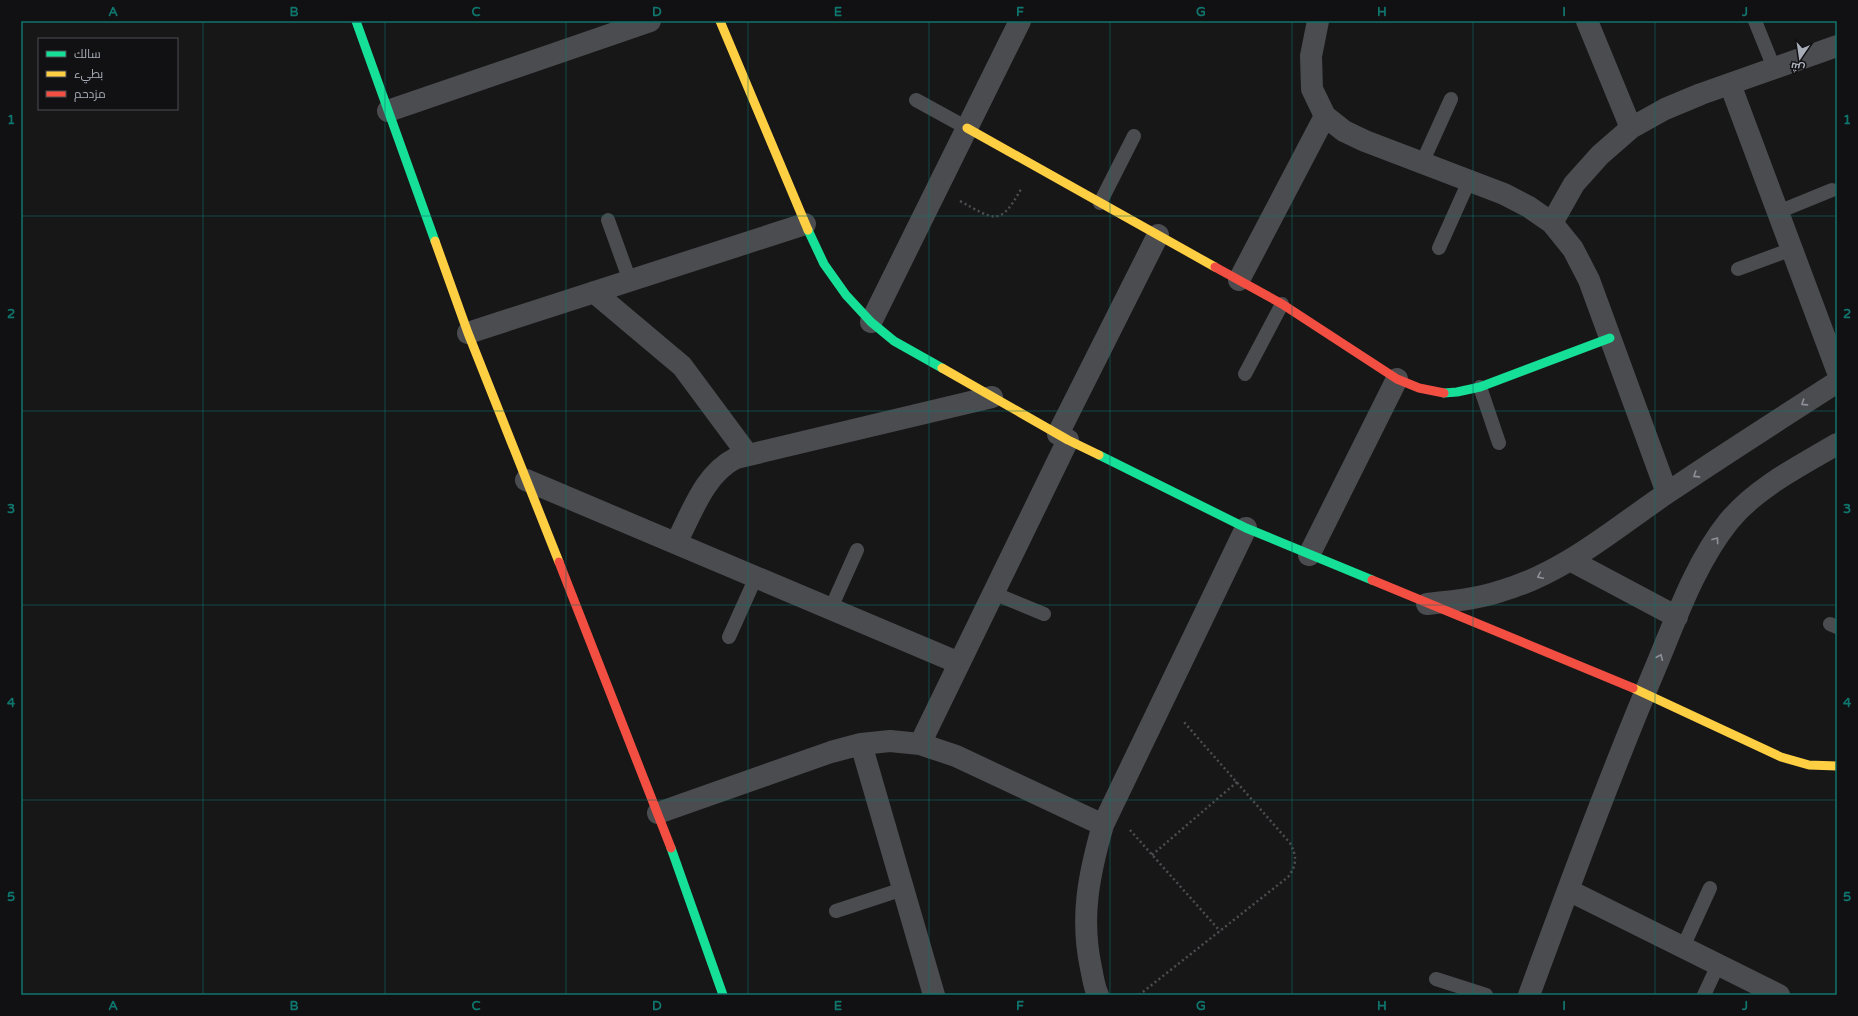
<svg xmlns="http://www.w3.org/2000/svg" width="1858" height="1016" viewBox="0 0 1858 1016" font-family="'Varela Round',Cairo,sans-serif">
<rect width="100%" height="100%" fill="#171717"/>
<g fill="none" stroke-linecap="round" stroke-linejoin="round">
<path stroke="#4d4e52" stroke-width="2.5" stroke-dasharray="2 3" stroke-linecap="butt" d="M 960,201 C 995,220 1000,227 1021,189
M 1130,830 L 1220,931
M 1152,855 L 1237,782
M 1139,995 L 1288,877 C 1297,865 1297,856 1290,843 L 1183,721"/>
<path stroke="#4b4c50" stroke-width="14" d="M 1755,21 L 1774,68
M 916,100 L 967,128
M 1422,163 L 1451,99
M 1100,203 L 1134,136
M 1778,212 L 1832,190
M 608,220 L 630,281
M 1439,248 L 1469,181
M 1738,269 L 1792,249
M 1245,374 L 1282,304
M 1480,387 L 1499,443
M 993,593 L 1044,614
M 831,608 L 857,550
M 1830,624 L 1837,627
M 729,637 L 756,577
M 836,911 L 903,889
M 1683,947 L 1710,888
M 1436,979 L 1486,995
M 1704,995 L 1718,965"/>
<path stroke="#4b4c50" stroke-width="22" d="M 1318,21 L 1311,56 L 1312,89 L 1325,116 L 1344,131 L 1365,141 L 1504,194 L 1529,207 L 1552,223 L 1573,249 L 1589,280 L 1667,493
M 1587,21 L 1631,128
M 1730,84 L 1837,370
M 388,111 L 650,21
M 1552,223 L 1574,184 L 1600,155 L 1631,128 L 1665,109 L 1701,94 L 1837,46
M 1239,280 L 1325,116
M 594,292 L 682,366 L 748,455
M 871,322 L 1020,21
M 468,333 L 805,224
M 1058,434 L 1158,235
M 526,480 L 959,663
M 676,543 C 692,513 704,474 736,458 L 992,397
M 1309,555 L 1397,379
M 1570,560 L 1677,617
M 1427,604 C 1452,601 1477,599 1501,591 C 1564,573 1614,529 1667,493 C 1723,455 1780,419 1837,382
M 861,744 L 934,995
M 920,744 L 1068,440
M 658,813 L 831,752 L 861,744 L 890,741 L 920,744 L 956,756 L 1103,825
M 1568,890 L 1779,995
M 1098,995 C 1094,987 1093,977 1091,968 C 1080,917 1089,874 1103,825 L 1246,528
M 1529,995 C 1570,884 1611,773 1657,664 C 1677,616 1696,562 1729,521 C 1757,487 1800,466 1837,444"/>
<path stroke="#16e098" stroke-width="9" d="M 356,21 L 435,241
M 808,230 L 824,264 L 846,295 L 871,322 L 894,341 L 942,368
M 1444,393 L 1457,392 L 1480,387 L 1610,338
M 1099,455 L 1246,528 L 1372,580
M 671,848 L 723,995"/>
<path stroke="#ffcf43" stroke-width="9" d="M 720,21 L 808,230
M 967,128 L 1215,267
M 435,241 L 468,333 L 559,562
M 942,368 L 1068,440 L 1099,455
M 1633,688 L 1781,757 L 1809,765 L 1837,766"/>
<path stroke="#f24e42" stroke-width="9" d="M 1215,267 L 1282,304 L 1397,379 L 1419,388 L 1444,393
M 559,562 L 671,848
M 1372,580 L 1633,688"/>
</g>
<defs><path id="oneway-chevron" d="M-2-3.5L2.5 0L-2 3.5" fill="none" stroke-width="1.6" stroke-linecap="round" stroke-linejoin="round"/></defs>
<g stroke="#8c9099">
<use href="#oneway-chevron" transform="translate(1804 403) rotate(147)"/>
<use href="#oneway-chevron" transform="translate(1696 475) rotate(147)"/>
<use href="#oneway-chevron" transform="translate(1716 540) rotate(-54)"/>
<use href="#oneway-chevron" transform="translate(1540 576) rotate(154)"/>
<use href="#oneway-chevron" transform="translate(1660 657) rotate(-67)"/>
</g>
<path fill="none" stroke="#0f766e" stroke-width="1" stroke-opacity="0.55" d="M 203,21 L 203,995M 385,21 L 385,995M 566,21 L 566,995M 748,21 L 748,995M 929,21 L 929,995M 1110,21 L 1110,995M 1292,21 L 1292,995M 1473,21 L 1473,995M 1655,21 L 1655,995M 21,216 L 1837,216M 21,411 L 1837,411M 21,605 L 1837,605M 21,800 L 1837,800"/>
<rect width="1858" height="1016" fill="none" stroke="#111113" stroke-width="44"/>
<rect x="38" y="38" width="140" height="72" fill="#111113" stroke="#4d4f55"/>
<rect x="46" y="51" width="20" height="6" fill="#16e098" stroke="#4d4f55"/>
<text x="74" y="58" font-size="12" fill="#a8adb8">سالك</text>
<rect x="46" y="71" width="20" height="6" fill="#ffcf43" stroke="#4d4f55"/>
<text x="74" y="78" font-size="12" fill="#a8adb8">بطيء</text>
<rect x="46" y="91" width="20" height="6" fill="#f24e42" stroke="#4d4f55"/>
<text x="74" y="98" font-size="12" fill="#a8adb8">مزدحم</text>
<g transform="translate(1800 58) rotate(193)" stroke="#111113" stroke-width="3" paint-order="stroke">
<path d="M0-3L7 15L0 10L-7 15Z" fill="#a8adb8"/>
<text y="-6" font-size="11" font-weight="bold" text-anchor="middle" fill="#a8adb8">ش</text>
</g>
<rect x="22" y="22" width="1814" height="972" fill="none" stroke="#0f766e" stroke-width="1.5"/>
<g font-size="13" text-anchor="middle" font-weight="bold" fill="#0f766e">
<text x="113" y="16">A</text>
<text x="294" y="16">B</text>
<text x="476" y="16">C</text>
<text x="657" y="16">D</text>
<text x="838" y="16">E</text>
<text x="1020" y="16">F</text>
<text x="1201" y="16">G</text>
<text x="1382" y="16">H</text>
<text x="1564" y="16">I</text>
<text x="1745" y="16">J</text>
<text x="11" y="124">1</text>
<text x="1847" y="124">1</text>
<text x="11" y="318">2</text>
<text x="1847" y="318">2</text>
<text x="11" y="513">3</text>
<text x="1847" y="513">3</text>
<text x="11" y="707">4</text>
<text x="1847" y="707">4</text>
<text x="11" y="901">5</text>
<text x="1847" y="901">5</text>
<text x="113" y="1010">A</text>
<text x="294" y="1010">B</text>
<text x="476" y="1010">C</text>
<text x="657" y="1010">D</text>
<text x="838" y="1010">E</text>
<text x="1020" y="1010">F</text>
<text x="1201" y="1010">G</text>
<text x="1382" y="1010">H</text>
<text x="1564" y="1010">I</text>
<text x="1745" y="1010">J</text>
</g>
</svg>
